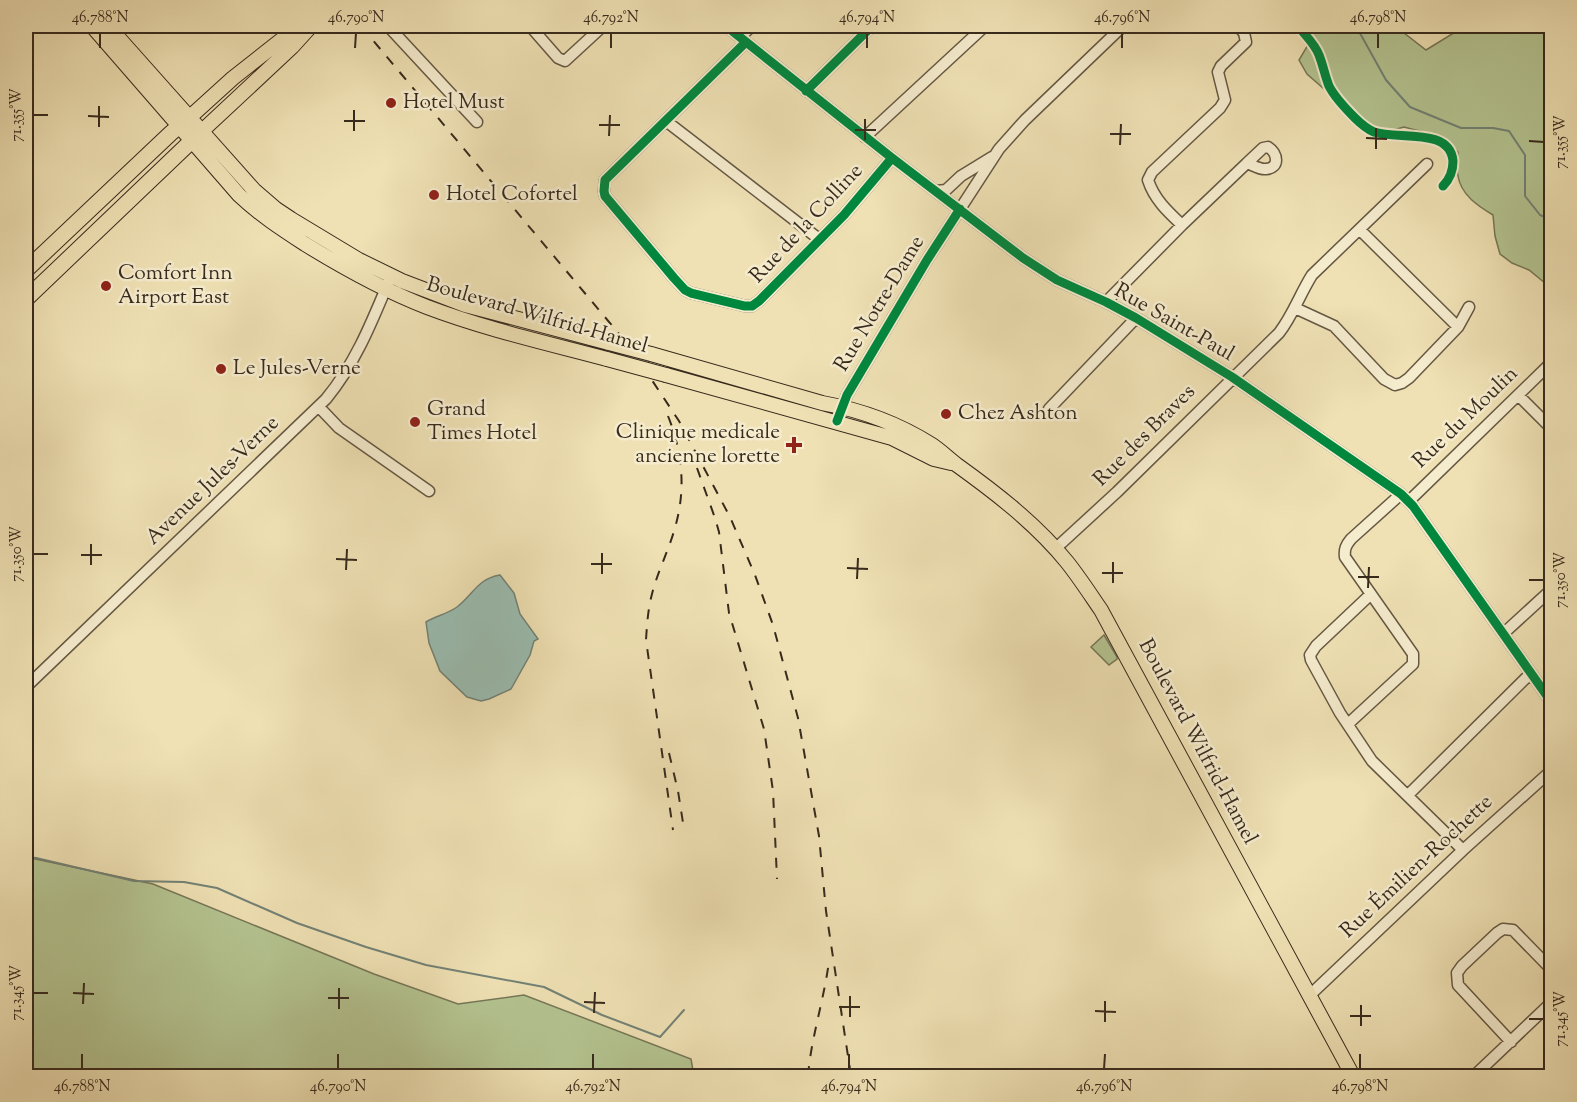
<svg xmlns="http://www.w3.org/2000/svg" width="1577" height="1102" viewBox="0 0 1577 1102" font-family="'Sorts Mill Goudy',serif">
<rect width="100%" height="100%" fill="#efe1b4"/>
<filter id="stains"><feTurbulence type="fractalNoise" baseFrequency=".00333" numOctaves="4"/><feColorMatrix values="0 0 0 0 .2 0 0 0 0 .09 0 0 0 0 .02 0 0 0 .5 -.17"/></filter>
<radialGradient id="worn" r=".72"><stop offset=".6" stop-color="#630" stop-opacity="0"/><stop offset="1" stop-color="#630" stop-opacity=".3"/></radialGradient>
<path fill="#b4c491" stroke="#767757" stroke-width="1.5" d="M 1313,26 L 1395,26 L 1426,50 L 1465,26 L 1551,26 L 1551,288 L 1529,270 L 1512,263 L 1500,254 L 1495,236 L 1493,215 C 1478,206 1461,195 1458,176 C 1456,169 1458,159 1458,152 L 1442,137 L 1404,127 L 1372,136 L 1340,103 L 1307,74 L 1299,60 L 1308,45 Z
M 1104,635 L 1117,657 L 1117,659 L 1109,665 L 1091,647 Z
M 26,857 L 153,884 L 374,974 L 458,1004 L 524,995 L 691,1059 L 694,1076 L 26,1076 Z"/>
<path fill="#9abdb1" stroke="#728276" stroke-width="1.5" d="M 500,575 L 514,593 L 520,614 L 538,639 L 534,641 L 530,655 L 511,689 L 489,699 L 481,701 L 467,697 L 440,671 L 429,643 L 426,622 C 436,616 447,614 457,607 C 474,594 477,579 500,575 Z"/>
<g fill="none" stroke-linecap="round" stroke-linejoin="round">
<path stroke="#728276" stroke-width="2" d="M 1356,26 L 1386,80 L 1410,107 L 1461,128 L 1493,128 L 1509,131 L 1525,155 L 1525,196 L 1540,215 L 1552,220
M 26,857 L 36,858 L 134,881 L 184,882 L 217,888 L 297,923 L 366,947 L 426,965 L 544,987 L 602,1015 L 660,1037 L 684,1010"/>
<g stroke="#655843" stroke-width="13">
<path id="minor" d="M 388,26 L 477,122
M 530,26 L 558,58 L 565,61 L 603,26
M 726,26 L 892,158 L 1023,258 L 1057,280 L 1106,302 L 1136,318 L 1232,377 L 1401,494 L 1413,506 L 1552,703
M 740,37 L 752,26
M 746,42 L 605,180 L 604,191 L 605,196 L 674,278 L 685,290 L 691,293 L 745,306 L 752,306 L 759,301 L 844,215 L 892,158
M 806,91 L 872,26
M 666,121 L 819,239
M 865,137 L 985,26
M 1268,147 C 1278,153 1280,168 1266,169 C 1260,170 1253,165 1247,163 L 1263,148 Z
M 936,191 L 946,190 L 961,176 L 992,157
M 1182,225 L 1247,163
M 1360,230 L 1458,327
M 1106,302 L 1182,225 C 1168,212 1154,199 1148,180 L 1152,172 L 1220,108 L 1225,100 L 1218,72 L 1221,66 L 1246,42 L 1244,33 L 1238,26
M 1295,308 L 1334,326 L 1384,379 L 1395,385 L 1402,383 L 1409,378 L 1458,327 L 1469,307
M 1518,395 L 1552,429
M 319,407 L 339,428 L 429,491
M 1049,409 L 1136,318
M 837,421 L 847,395 L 927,260 L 999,149 L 1025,120 L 1123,26
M 1409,501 L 1552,362
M 1055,549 L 1117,492 L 1279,333 C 1293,315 1300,294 1312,275 L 1427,164
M 1370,595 L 1316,646 L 1310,655 L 1311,660 L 1340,713 L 1372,761 L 1463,850
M 1504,633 L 1552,589
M 26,687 L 326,399 C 356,363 373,319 391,276
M 1348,724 L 1413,664 L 1413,654 L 1345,557 C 1344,549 1346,545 1351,539 L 1401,494
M 1408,795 L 1531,673
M 1310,995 L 1463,850 L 1552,770
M 1511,1042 L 1458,985 L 1457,973 L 1462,966 L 1497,933 L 1503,929 L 1513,930 L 1552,970
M 1474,1076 L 1552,1002"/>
</g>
<g stroke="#372a1d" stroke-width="16">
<path id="major" d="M 92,26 L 239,195 C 259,214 282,229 305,244 C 344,268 383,290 427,307 C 485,329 547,343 607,359
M 108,26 L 254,190 L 276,209 L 291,219 L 359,260 L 402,281 L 465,305 L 609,343
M 190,117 L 233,78 L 299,26
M 202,131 L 292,47 L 311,26
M 651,354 L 822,403 C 861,410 899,424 932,445 C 941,451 949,459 957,465 C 996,493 1036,524 1067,562 C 1079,577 1090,594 1101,610 L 1353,1076
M 666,375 L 892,438 L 934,459 L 951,463"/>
</g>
<g stroke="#372a1d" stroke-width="17">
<path id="highway" d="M 26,270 L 171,133 L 190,117
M 26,299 L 202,131"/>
</g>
<use href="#minor" stroke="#f5ecce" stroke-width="10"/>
<use href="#major" stroke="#efe1b4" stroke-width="14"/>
<use href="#highway" stroke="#efe1b4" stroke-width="15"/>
<path stroke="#372a1d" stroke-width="2" stroke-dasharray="10 10" stroke-linecap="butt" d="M 361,26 L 630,347 L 679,421 L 730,517 L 755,575 L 773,625 L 798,718 L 819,836 L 826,911 L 851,1076
M 668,416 C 682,451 686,487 676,524 C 670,548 658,570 652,594 C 648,609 647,624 646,640 L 673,830
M 697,468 L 715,518 L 719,532 L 729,613 L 764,729 L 773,791 L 777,879
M 669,753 L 678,791 L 684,829
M 808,1076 C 811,1038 824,1000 829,961"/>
<g stroke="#372a1d" stroke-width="16" stroke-linecap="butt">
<path id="major-bridge" d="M 609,343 L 651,354
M 607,359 L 666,375"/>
</g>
<use href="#major-bridge" stroke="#efe1b4" stroke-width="14"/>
<g stroke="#f5ecce" stroke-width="13">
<path id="cycleway" d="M 726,26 L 892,158 L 1023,258 L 1057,280 L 1106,302 L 1136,318 L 1232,377 L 1401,494 L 1413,506 L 1552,703
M 1298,26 C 1305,35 1315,44 1319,55 C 1323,65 1325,76 1329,86 C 1335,98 1346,109 1355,118 C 1360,123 1367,129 1374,132 C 1397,140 1450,127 1453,161 C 1453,172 1450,179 1443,186
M 746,42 L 605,180 L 604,191 L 605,196 L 674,278 L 685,290 L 691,293 L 745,306 L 752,306 L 759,301 L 844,215 L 892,158
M 806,91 L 872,26
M 837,421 L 847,395 L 927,260 L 960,209"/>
</g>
<use href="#cycleway" stroke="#00873e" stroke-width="9"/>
</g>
<path fill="none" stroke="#372a1d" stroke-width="2" d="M 100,48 L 100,33M 355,48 L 356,33M 611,48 L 611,33M 867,48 L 867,33M 1122,48 L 1122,33M 1378,48 L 1378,33M 33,115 L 48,115M 88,116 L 109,117M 344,121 L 365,121M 599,125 L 620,125M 99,127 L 99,106M 855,130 L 876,130M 354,131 L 354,110M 1110,134 L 1131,134M 609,136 L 610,115M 1366,138 L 1387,139M 865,140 L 865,119M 1529,141 L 1544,142M 1120,145 L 1121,124M 1376,149 L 1376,128M 33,554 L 48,554M 81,555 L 102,555M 336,559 L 357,560M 591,564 L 612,564M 91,565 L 91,544M 847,568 L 868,569M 346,570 L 347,549M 1102,573 L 1123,573M 602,574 L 602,553M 1358,577 L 1379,577M 857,579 L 858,558M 1529,580 L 1544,580M 1113,583 L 1113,562M 1368,588 L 1369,567M 33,993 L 48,993M 73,993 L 94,994M 328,998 L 349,998M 584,1002 L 605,1003M 83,1004 L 84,983M 839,1007 L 860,1007M 339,1009 L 339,988M 1095,1011 L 1116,1012M 594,1013 L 595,992M 1350,1016 L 1371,1016M 850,1017 L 850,996M 1529,1019 L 1544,1019M 1105,1022 L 1105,1001M 1361,1026 L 1361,1005M 82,1069 L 82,1054M 338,1069 L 338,1054M 593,1069 L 593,1054M 849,1069 L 849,1054M 1104,1069 L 1105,1054M 1360,1069 L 1360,1054"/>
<g fill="#8f2418" stroke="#f5ecce" stroke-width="2">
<circle cx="391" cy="103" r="6"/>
<circle cx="434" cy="195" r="6"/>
<circle cx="106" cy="286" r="6"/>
<circle cx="221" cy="369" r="6"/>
<circle cx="946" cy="414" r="6"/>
<circle cx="415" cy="422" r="6"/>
<path d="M791 436h6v6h6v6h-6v6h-6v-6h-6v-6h6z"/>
</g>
<g text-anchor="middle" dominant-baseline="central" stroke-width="5" stroke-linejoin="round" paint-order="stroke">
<g font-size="21" fill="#372a1d" stroke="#f5ecce" text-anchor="start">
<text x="403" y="103">Hotel Must</text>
<text x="446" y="195">Hotel Cofortel</text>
<text x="118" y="274">Comfort Inn<tspan x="118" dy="24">Airport East</tspan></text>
<text x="233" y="369">Le Jules-Verne</text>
<text x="427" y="410">Grand<tspan x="427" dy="24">Times Hotel</tspan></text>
<text x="958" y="414">Chez Ashton</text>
<text x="780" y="433" text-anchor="end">Clinique medicale<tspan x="780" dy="24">ancienne lorette</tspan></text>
</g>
<g font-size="21" fill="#372a1d" stroke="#f5ecce">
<text transform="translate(807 224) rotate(-47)">Rue de la Colline</text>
<text transform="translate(880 304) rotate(-59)">Rue Notre-Dame</text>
<text transform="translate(537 316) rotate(16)">Boulevard Wilfrid-Hamel</text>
<text transform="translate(1174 323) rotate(30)">Rue Saint-Paul</text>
<text transform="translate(1466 418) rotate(-44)">Rue du Moulin</text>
<text transform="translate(1145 436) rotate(-45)">Rue des Braves</text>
<text transform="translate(213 481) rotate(-44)">Avenue Jules-Verne</text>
<text transform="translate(1197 742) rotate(62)">Boulevard Wilfrid-Hamel</text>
<text transform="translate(1417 867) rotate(-43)">Rue Émilien-Rochette</text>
</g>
</g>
<rect width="1577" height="1102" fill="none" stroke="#efe1b4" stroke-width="66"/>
<rect x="33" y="33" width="1511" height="1036" fill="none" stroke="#372a1d" stroke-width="2"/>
<g font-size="15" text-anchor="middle" fill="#372a1d">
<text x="100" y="22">46.788°N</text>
<text x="356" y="22">46.790°N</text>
<text x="611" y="22">46.792°N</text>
<text x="867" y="22">46.794°N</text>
<text x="1122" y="22">46.796°N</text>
<text x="1378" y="22">46.798°N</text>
<text transform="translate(16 115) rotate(-90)" y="5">71.355°W</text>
<text transform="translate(1560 142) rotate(-90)" y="5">71.355°W</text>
<text transform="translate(16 554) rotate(-90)" y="5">71.350°W</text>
<text transform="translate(1560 580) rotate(-90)" y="5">71.350°W</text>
<text transform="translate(16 993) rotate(-90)" y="5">71.345°W</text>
<text transform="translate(1560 1019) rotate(-90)" y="5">71.345°W</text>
<text x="82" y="1091">46.788°N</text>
<text x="338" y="1091">46.790°N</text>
<text x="593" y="1091">46.792°N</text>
<text x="849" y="1091">46.794°N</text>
<text x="1104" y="1091">46.796°N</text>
<text x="1360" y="1091">46.798°N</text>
</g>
<rect width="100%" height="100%" filter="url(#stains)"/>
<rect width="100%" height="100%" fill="url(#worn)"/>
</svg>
